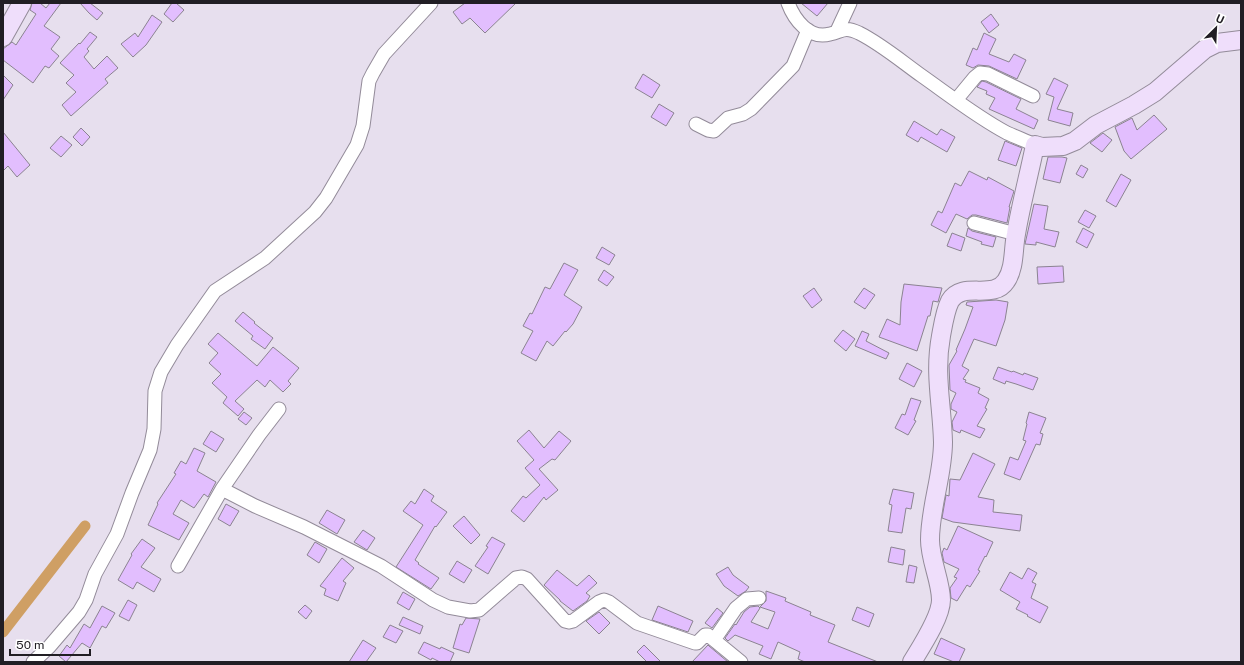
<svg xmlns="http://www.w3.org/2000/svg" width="1244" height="665" viewBox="0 0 1244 665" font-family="'Public Sans',sans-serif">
<rect width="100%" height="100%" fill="#e7dfee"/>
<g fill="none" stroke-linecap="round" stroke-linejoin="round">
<path stroke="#cf9f64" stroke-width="11" d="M 3,632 L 85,526"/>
</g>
<path fill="#e2befe" stroke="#8b8391" d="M 32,3 L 40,3 L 46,8 L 50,3 L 61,3 L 44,26 L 60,37 L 51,49 L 59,56 L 49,68 L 45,66 L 33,83 L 3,60 L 3,49 L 12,42 L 16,45 L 36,14 L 30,10 Z
M 80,3 L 90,3 L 103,13 L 97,20 L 89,13 Z
M 172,3 L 176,3 L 184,10 L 173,22 L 164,14 Z
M 465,3 L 516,3 L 485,33 L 470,18 L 462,24 L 453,12 Z
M 801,3 L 828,3 L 817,16 Z
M 991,14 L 999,25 L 989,33 L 981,22 Z
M 152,15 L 162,22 L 146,45 L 133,57 L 121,44 L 135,33 L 138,37 Z
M 90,32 L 97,37 L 87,49 L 89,51 L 84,57 L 94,69 L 107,56 L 118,68 L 105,79 L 108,83 L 71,116 L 62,105 L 76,92 L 66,83 L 74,75 L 60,63 L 79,43 L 80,44 Z
M 984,33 L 996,39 L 989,54 L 1009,62 L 1014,54 L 1026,60 L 1017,79 L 989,66 L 978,65 L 973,68 L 966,65 L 973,48 L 977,50 Z
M 643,74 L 660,85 L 652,98 L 635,88 Z
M 3,75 L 13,85 L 3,100 Z
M 1054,78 L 1068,85 L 1057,109 L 1073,113 L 1070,126 L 1048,120 L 1054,97 L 1046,94 Z
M 982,81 L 986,82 L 1021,99 L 1016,109 L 1038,120 L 1034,129 L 989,109 L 995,98 L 986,94 L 987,91 L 977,87 Z
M 659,104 L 674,113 L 666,126 L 651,117 Z
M 1154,115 L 1167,129 L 1131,159 L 1124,151 L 1115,127 L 1132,118 L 1137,130 Z
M 914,121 L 937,135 L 941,129 L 955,137 L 947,152 L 921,137 L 918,142 L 906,135 Z
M 81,128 L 90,137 L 82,146 L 73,137 Z
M 3,132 L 30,165 L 17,177 L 8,166 L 3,171 Z
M 1103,133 L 1112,140 L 1102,152 L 1090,143 Z
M 61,136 L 72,145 L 61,157 L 50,148 Z
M 1005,141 L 1022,148 L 1016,166 L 998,160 Z
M 1048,157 L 1062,157 L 1067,158 L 1060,183 L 1043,179 Z
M 1081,165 L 1088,169 L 1083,178 L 1076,174 Z
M 969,171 L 987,180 L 988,177 L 1014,191 L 1009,207 L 1010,207 L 1007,223 L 976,215 L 972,215 L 967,219 L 956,214 L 946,233 L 931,225 L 938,211 L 942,213 L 955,183 L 961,186 Z
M 1121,174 L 1131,180 L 1116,207 L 1106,201 Z
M 1034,204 L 1048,206 L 1044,229 L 1059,232 L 1055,247 L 1036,242 L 1036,245 L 1025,244 Z
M 1085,210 L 1096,216 L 1089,228 L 1078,222 Z
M 968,228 L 972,231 L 996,237 L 993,247 L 981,244 L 982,242 L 966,236 Z
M 1083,228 L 1094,234 L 1087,248 L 1076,242 Z
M 952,233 L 965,238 L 961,251 L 947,246 Z
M 602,247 L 615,255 L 609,265 L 596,258 Z
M 564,263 L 578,270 L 564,295 L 582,307 L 573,324 L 566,332 L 565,331 L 553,346 L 547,341 L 536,361 L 521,353 L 533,331 L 523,326 L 530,313 L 532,314 L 545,287 L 550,289 Z
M 1063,266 L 1064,282 L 1038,284 L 1037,267 Z
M 604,270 L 614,277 L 607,286 L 598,280 Z
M 904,284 L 942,288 L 938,302 L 933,301 L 930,316 L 928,316 L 917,351 L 879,337 L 887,319 L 900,325 L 901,302 Z
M 814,288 L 822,300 L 812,308 L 803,296 Z
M 864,288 L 875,295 L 865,309 L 854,302 Z
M 996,300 L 1008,302 L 1005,320 L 996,346 L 974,339 L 962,366 L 969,370 L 963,379 L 966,380 L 965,382 L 980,388 L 978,393 L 989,399 L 985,408 L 987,409 L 977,426 L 985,429 L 980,438 L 961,430 L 960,433 L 953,430 L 952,422 L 957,412 L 951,409 L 951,404 L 956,393 L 950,390 L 949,365 L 957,351 L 956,350 L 965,329 L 973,307 L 966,305 L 967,302 Z
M 243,312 L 255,322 L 254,323 L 273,338 L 265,349 L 251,339 L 253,336 L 235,321 Z
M 843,330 L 855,339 L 846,351 L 834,341 Z
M 862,331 L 869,334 L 866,341 L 889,353 L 886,359 L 855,346 Z
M 218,333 L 257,366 L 273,347 L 299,368 L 288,381 L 291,384 L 283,392 L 270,380 L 265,387 L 257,380 L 235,401 L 244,409 L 238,416 L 223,403 L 227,397 L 212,383 L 221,374 L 209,363 L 218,353 L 208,344 Z
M 907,363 L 922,371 L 914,387 L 899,379 Z
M 998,367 L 1012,372 L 1013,371 L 1023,375 L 1024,373 L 1038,378 L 1033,390 L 1016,384 L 1006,381 L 1005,384 L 993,379 Z
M 911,398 L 921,401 L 914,420 L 916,421 L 908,435 L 895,428 L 902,414 L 905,415 Z
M 244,412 L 252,418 L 246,425 L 238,419 Z
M 1029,412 L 1046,418 L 1040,433 L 1043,434 L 1040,445 L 1036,444 L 1020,480 L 1004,474 L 1010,457 L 1018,460 L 1026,441 L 1023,440 L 1027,424 L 1026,423 Z
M 529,430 L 544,448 L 559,431 L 571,441 L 555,460 L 552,459 L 539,469 L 558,490 L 546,500 L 544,497 L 524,522 L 511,511 L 523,496 L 526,498 L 540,485 L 525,468 L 534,460 L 517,441 Z
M 211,431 L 224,439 L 216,452 L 203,444 Z
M 194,448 L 205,453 L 197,471 L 216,482 L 208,497 L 204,494 L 194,508 L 181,500 L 173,514 L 189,523 L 179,540 L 148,525 L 158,504 L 157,503 L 176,474 L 174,473 L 181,461 L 186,464 Z
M 973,453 L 995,464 L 978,497 L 994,500 L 993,512 L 1022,515 L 1020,531 L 953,522 L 942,518 L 946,495 L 949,496 L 950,479 L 960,480 Z
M 424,489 L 434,496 L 431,501 L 447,512 L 436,527 L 435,526 L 415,560 L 419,563 L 418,564 L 439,578 L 431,589 L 396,567 L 423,525 L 403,511 L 411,501 L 415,504 Z
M 893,489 L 914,493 L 911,509 L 906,508 L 902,533 L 888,531 L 892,505 L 889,504 Z
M 226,504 L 239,511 L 230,526 L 218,519 Z
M 327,510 L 345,520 L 337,534 L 319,523 Z
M 464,516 L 480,535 L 471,544 L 453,526 Z
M 958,526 L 993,542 L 986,557 L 985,556 L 978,570 L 980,571 L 970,587 L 967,585 L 957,601 L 951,598 L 950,588 L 957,578 L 954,577 L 959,569 L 944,562 L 942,553 L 944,548 L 947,550 Z
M 363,530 L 375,538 L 367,550 L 354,542 Z
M 492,537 L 505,544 L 488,574 L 475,566 L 488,547 L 486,546 Z
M 142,539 L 155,548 L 141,567 L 161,579 L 154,592 L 137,582 L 133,589 L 118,580 L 132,555 L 131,554 Z
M 315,542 L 327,549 L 319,563 L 307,555 Z
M 891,547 L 905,550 L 903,565 L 888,562 Z
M 342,558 L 354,568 L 343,581 L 346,583 L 338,601 L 324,595 L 326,589 L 320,586 Z
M 457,561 L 472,570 L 464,583 L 449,574 Z
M 909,565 L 917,567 L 914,583 L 906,582 Z
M 728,567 L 733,575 L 749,587 L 746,591 L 738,596 L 724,586 L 716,574 Z
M 1028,568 L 1037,573 L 1032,582 L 1036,584 L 1031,598 L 1048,607 L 1040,623 L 1027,616 L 1028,615 L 1016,609 L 1020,602 L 1000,590 L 1010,572 L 1022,579 Z
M 557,570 L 577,586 L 589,575 L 597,583 L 586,593 L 590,596 L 587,601 L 573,611 L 560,601 L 560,600 L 544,585 Z
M 766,591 L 786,598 L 785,601 L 811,612 L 810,615 L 835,625 L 828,642 L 878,662 L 805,662 L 798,659 L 800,652 L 778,642 L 771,659 L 759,654 L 763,646 L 735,635 L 728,641 L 725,638 L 735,624 L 736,625 L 744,612 L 750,607 L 758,606 L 760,608 L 751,622 L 768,629 L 775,612 L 760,607 L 766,601 Z
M 403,592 L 415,599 L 409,610 L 397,603 Z
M 128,600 L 137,605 L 129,621 L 119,616 Z
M 305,605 L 312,611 L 306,619 L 298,612 Z
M 102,606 L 115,613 L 106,628 L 102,626 L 90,648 L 82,643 L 66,662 L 59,656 L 67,645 L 70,648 L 84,624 L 90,628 Z
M 658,606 L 693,621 L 688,632 L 652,620 Z
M 857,607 L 874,614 L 869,627 L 852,620 Z
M 717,608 L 723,613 L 712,628 L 705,623 Z
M 599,612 L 610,623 L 599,634 L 586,621 Z
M 403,617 L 423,626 L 420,634 L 399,625 Z
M 466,618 L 480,619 L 469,653 L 453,648 L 460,624 L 462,625 Z
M 390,625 L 403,631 L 396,643 L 383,637 Z
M 941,638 L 965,649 L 959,662 L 954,662 L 934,654 Z
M 363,640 L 376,648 L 366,662 L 349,662 Z
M 424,642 L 440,649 L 441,647 L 454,653 L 450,662 L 440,662 L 432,658 L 431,660 L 418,653 Z
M 644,645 L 661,662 L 647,662 L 637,652 Z
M 708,645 L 709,646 L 728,662 L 692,662 Z"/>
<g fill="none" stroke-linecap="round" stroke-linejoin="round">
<g stroke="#938b99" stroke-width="15">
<path id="street" d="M 788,3 C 794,19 809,40 830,34 C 843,31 844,26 859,33 C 881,44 901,61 922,76 C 949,95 977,117 1007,133 C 1016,137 1026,141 1035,145
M 837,31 L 850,3
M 956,100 L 975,77 L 980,73 L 988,74 L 1033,96
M 696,124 L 708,130 L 714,131 L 728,118 L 743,114 L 751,109 L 793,66 L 808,30
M 974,223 L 1016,234
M 279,409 L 259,435 L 222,489 L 255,506 L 304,527 L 381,566 L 433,600 L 448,607 L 470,611 L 479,610 L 516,578 L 522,577 L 527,579 L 565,621 L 569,622 L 573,621 L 599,602 L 604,600 L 609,602 L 637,623 L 695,643 L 697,643 L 705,635 L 708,635 L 741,662
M 178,566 L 222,489
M 714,640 L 736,608 L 747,599 L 759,598
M 33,662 L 49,647 L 79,612 L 86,600 L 95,574 L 117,534 L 132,493 L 150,450 L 154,429 L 155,391 L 161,372 L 177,345 L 215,291 L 265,258 L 315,212 L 326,198 L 357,145 L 363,126 L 369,81 L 373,73 L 384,54 L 431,3"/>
</g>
<g stroke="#938b99" stroke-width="20">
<path id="secondary" d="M 3,37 L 22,3
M 912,662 C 921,647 941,617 941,600 C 941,581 930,560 930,540 C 930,507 943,475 943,442 C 942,404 934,374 941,336 C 943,325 945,311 950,301 C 963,280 993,301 1006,281 C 1015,268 1013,249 1016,234 C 1021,204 1029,175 1035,145 L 1042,147 L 1063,146 L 1075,141 L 1096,125 L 1134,105 L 1155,92 L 1205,49 L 1217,43 L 1241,40"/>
</g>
<use href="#street" stroke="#fff" stroke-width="13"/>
<use href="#secondary" stroke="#efdefb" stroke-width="18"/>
</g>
<rect width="1244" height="665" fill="none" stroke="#211e24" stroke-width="8"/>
<g transform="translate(1216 28) rotate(24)" stroke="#ffffff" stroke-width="3" paint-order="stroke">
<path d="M0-3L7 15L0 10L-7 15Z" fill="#211e24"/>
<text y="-6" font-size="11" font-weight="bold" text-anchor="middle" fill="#211e24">U</text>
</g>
<path d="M10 649v6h80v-6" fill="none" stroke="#211e24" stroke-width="2"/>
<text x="16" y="649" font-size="12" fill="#211e24" stroke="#ffffff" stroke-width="3" paint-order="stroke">50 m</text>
</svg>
